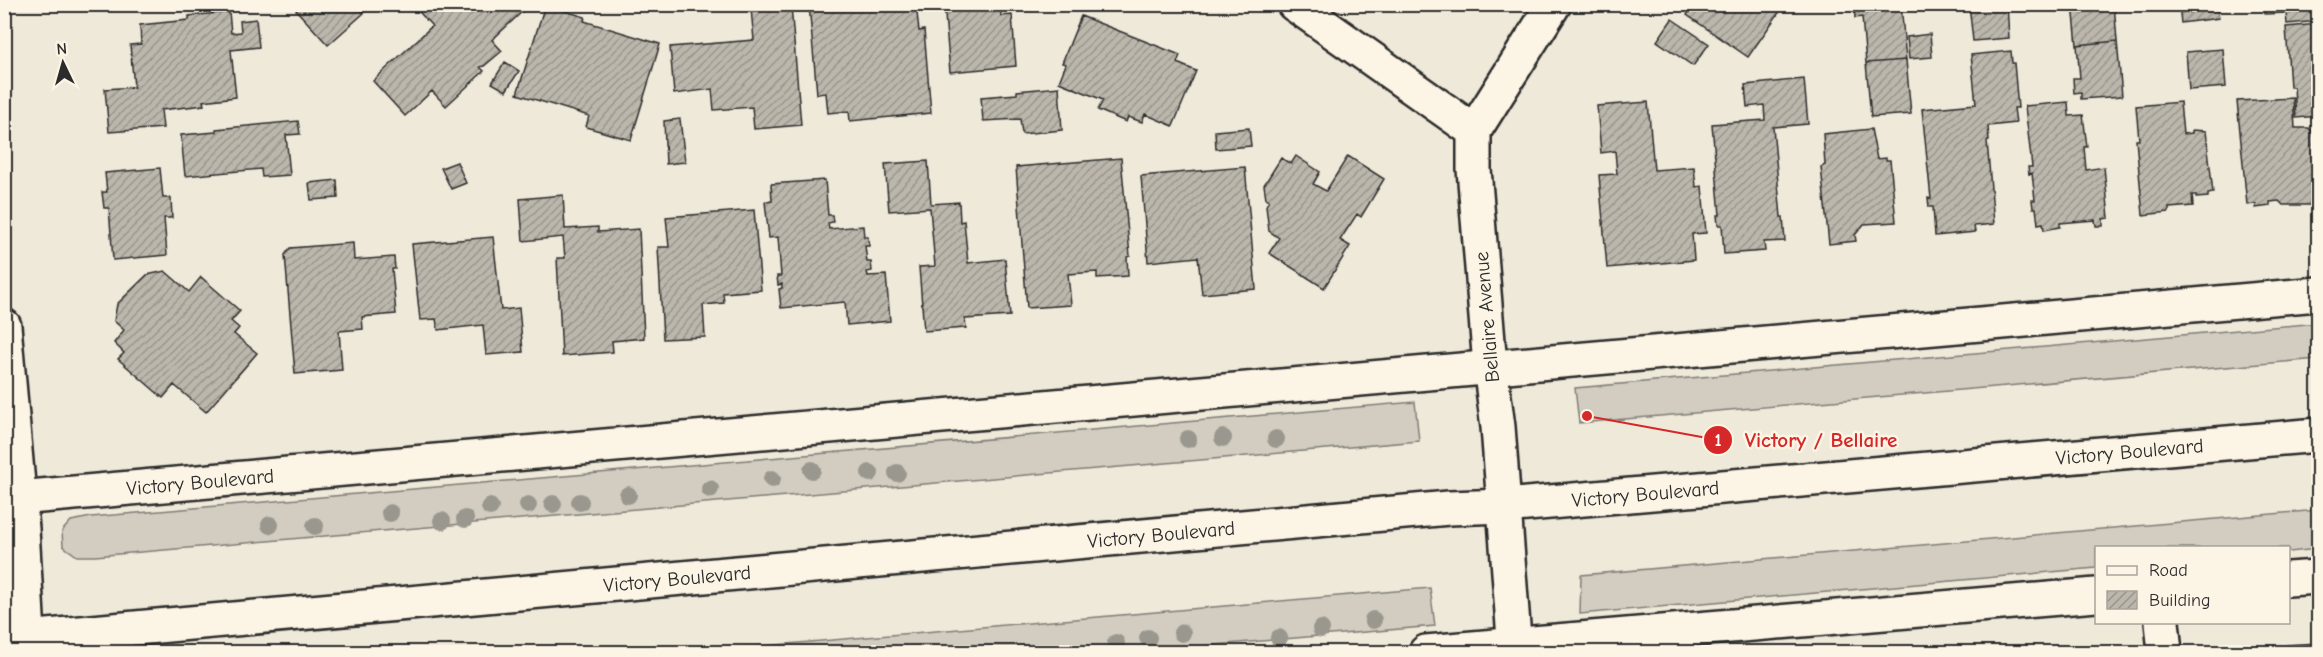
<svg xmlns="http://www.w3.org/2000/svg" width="2323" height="657" viewBox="0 0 2323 657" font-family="'Comic Neue',sans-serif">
<defs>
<pattern id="building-hatch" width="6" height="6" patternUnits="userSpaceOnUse" patternTransform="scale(1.5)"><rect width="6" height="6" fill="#bcb7ac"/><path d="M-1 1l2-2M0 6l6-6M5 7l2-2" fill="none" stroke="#99958c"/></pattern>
</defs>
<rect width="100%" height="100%" fill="#efe9da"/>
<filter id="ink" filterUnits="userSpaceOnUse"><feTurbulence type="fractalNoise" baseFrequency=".0167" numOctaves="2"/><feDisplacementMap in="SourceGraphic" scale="12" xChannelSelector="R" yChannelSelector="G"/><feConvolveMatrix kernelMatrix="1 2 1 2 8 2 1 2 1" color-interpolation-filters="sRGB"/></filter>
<g filter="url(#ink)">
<path fill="#d2cdc0" stroke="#7e7c76" stroke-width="1.5" d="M 2318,323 L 2318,359 L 1579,423 L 1575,388 Z
M 1415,402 L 1419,441 L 95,556 L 77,556 L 63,546 L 62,531 L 71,521 L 91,517 Z
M 2318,510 L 2318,549 L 2289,552 L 2288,548 L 2096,548 L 2096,568 L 1580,614 L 1581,575 Z
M 1430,588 L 1435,626 L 1133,652 L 696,652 Z"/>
<path fill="url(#building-hatch)" stroke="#2b2b2b" stroke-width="1.5" d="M 301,4 L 356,4 L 364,13 L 328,45 L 296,10 Z
M 412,4 L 521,4 L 525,9 L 492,40 L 502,51 L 484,66 L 480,67 L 484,71 L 446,106 L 432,91 L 405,116 L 373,81 L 432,26 Z
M 916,4 L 919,31 L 924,30 L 931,113 L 850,121 L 849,111 L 828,113 L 826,93 L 817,94 L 809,5 Z
M 944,4 L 1000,4 L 1001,16 L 1012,15 L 1016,66 L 950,72 Z
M 1694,4 L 1785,4 L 1748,57 L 1687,15 Z
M 1854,4 L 1901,4 L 1906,60 L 1866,63 L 1862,17 L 1855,18 Z
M 1969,4 L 2007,4 L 2009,38 L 1973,41 Z
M 2073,4 L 2114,4 L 2117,41 L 2077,45 Z
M 2179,4 L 2217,4 L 2219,18 L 2181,23 Z
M 2264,4 L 2318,4 L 2318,21 L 2287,24 L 2286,13 L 2265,14 Z
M 545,5 L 585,17 L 584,21 L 660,44 L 631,140 L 586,127 L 589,116 L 517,94 Z
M 791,6 L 801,125 L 754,129 L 752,107 L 714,110 L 712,89 L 674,94 L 670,47 L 754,40 L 751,9 Z
M 229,12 L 231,33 L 241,32 L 240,21 L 256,19 L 259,47 L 231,50 L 236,97 L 203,101 L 204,105 L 161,110 L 163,128 L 109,132 L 105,89 L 134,87 L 130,45 L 141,44 L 140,25 L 189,20 L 189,16 Z
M 1081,16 L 1180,55 L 1177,63 L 1196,71 L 1173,126 L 1145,114 L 1142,122 L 1128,117 L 1126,122 L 1098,110 L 1103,100 L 1059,82 L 1066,64 L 1062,63 Z
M 1672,19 L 1709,44 L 1693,66 L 1657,41 Z
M 2318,24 L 2318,116 L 2296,118 L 2294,87 L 2290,87 L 2286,27 Z
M 1930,34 L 1932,57 L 1909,59 L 1907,37 Z
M 2117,41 L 2122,96 L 2081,99 L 2081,92 L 2074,93 L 2073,78 L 2080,78 L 2077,45 Z
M 2223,49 L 2226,87 L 2189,90 L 2186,52 Z
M 2011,51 L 2012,63 L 2014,63 L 2018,108 L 2014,108 L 2016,123 L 1988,126 L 1989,141 L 1987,141 L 1994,224 L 1974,226 L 1975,232 L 1935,236 L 1933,207 L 1929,207 L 1928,198 L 1931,199 L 1922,109 L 1976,104 L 1971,55 Z
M 1906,60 L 1911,114 L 1871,117 L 1866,63 Z
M 505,62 L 519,71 L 506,91 L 492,83 Z
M 1804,79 L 1808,124 L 1773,127 L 1781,217 L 1783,217 L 1785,241 L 1764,242 L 1765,251 L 1724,254 L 1722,225 L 1718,225 L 1717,215 L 1720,215 L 1712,124 L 1765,120 L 1764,105 L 1747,107 L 1745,85 Z
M 1059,87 L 1062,130 L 1022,134 L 1020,119 L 983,121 L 981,97 L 1017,94 L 1017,91 Z
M 2293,98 L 2295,128 L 2309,128 L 2316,136 L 2318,205 L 2283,205 L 2279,201 L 2270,202 L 2270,206 L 2256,208 L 2256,204 L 2247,205 L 2237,101 Z
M 1648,102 L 1654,170 L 1694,167 L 1696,187 L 1702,186 L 1706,233 L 1692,234 L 1694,260 L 1607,268 L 1599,175 L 1617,174 L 1615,151 L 1601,153 L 1597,106 Z
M 2068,102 L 2069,116 L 2083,115 L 2087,147 L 2084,147 L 2086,170 L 2104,167 L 2109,218 L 2103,219 L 2103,226 L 2096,226 L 2095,220 L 2060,223 L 2060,227 L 2044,230 L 2043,223 L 2038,224 L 2036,208 L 2033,208 L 2032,200 L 2035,200 L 2032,173 L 2029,174 L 2028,167 L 2032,167 L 2025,106 Z
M 2180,102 L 2183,134 L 2192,133 L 2192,130 L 2206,131 L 2213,193 L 2208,194 L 2208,197 L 2196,198 L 2196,195 L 2192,195 L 2193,206 L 2169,208 L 2169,212 L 2143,215 L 2136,140 L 2139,140 L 2136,106 Z
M 680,119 L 685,162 L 666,164 L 664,121 Z
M 298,121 L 300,134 L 286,135 L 290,175 L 262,177 L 261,169 L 185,176 L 181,135 L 216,132 L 216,129 Z
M 1249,128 L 1251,146 L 1216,149 L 1215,131 Z
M 1871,129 L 1877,159 L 1886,158 L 1886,160 L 1890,160 L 1896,222 L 1864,224 L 1855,235 L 1856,241 L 1829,244 L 1821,167 L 1825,165 L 1823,134 Z
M 1296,156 L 1320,172 L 1313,184 L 1326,191 L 1348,156 L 1384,179 L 1361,217 L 1357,214 L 1340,240 L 1350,246 L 1324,288 L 1269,253 L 1279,238 L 1269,231 L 1266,206 L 1269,200 L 1266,198 L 1264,185 L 1281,158 L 1291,164 Z
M 1121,158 L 1130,256 L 1127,257 L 1128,276 L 1097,278 L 1097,272 L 1068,274 L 1071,305 L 1027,308 L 1016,167 Z
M 928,161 L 931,204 L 959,202 L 960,222 L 964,221 L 968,263 L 1005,259 L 1010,316 L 965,319 L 966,328 L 924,331 L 919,267 L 935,266 L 930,208 L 889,211 L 885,164 Z
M 457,162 L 466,183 L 451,189 L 441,168 Z
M 1245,167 L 1256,289 L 1202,294 L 1198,257 L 1148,262 L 1141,176 Z
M 160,168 L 163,198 L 171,198 L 172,218 L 164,218 L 167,255 L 113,260 L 109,208 L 104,208 L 102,192 L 107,192 L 105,173 Z
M 337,180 L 338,198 L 311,200 L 309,183 Z
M 825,180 L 828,215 L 832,215 L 833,222 L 828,223 L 829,229 L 863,226 L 864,237 L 868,237 L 869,246 L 865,246 L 867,262 L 871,262 L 872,271 L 867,272 L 868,276 L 886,275 L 890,321 L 847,325 L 845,302 L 781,308 L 779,289 L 782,288 L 782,284 L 778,285 L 777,276 L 781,276 L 778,237 L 769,238 L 765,202 L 772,201 L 771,184 Z
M 563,195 L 565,229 L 598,227 L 598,232 L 639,229 L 644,338 L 612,341 L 613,352 L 562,356 L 557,258 L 565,258 L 563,237 L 523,241 L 520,199 Z
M 754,210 L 761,290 L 723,293 L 724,303 L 703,305 L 705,337 L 663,339 L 658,247 L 669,247 L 666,217 Z
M 493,237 L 501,310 L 519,308 L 523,352 L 486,355 L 483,325 L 438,330 L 436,319 L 420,320 L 412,244 Z
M 353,243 L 354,260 L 394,257 L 395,269 L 392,269 L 396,314 L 362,317 L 363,329 L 339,331 L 342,370 L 295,374 L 285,255 L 290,248 Z
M 165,271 L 189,292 L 201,277 L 240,311 L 231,321 L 239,328 L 234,334 L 257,353 L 206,412 L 174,385 L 163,398 L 118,359 L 124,353 L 114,343 L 124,330 L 114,321 L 117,304 L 147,275 Z
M 2318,643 L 2318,652 L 2287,652 L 2287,645 Z"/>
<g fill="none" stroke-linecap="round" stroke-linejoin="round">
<g stroke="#2b2b2b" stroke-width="38">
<g id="minor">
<path d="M 1294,4 L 1474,131"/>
<path d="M 4,326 L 22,529 L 29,652"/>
<path id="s1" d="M 18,498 L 2318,294"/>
<path d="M 2288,579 L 2318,577"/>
<path d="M 2162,622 L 2165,652"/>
<path d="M 1426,652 L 2096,595"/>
</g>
</g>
<g stroke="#2b2b2b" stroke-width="38">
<path id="tertiary" d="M 1515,652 L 1498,427 L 1490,366 L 1474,169 L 1474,131 L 1554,4"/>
</g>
<g stroke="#2b2b2b" stroke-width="38">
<g id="primary">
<path id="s2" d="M 4,640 L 1449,508 L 1504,506 L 2318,435"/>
</g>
</g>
<use href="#minor" stroke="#fcf5e5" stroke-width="33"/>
<use href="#tertiary" stroke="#fcf5e5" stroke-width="33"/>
<use href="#primary" stroke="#fcf5e5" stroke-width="33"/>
</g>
<g fill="#9a978e">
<circle cx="1223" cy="438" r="9"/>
<circle cx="1188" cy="439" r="9"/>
<circle cx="1276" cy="439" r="9"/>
<circle cx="812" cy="470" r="9"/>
<circle cx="870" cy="473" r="9"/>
<circle cx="897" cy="473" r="9"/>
<circle cx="772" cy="479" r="9"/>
<circle cx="710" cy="489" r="9"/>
<circle cx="628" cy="495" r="9"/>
<circle cx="580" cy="502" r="9"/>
<circle cx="553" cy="504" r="9"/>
<circle cx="528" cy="505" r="9"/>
<circle cx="490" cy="507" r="9"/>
<circle cx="390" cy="513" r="9"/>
<circle cx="465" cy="519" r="9"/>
<circle cx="442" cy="521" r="9"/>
<circle cx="270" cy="525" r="9"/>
<circle cx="315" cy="526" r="9"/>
<circle cx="1373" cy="620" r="9"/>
<circle cx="1321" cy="629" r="9"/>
<circle cx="1182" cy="633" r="9"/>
<circle cx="1148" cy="638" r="9"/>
<circle cx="1279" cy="638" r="9"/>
<circle cx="1116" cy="643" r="9"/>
</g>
</g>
<g text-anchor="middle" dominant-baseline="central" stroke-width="5" stroke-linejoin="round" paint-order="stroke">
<g font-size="20" fill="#2b2b2b" stroke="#fcf5e5">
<text transform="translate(1487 317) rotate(-95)">Bellaire Avenue</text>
<text stroke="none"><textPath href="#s2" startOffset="2134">Victory Boulevard</textPath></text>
<text stroke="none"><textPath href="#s1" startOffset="183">Victory Boulevard</textPath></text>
<text stroke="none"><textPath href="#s2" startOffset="1648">Victory Boulevard</textPath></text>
<text stroke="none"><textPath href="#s2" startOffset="1162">Victory Boulevard</textPath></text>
<text stroke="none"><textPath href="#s2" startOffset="676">Victory Boulevard</textPath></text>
</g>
</g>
<path fill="none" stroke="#d62828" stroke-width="2" d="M1587 416L1718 440"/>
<g fill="#d62828" stroke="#fcf5e5" stroke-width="2">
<circle cx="1587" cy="416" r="6"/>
<circle cx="1718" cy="440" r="15"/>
</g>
<g font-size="18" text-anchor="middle" font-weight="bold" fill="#fff">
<text x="1718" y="446">1</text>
</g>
<g font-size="21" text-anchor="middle" font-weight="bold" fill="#d62828" stroke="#fcf5e5" stroke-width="5" stroke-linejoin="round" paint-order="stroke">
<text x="1821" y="447">Victory / Bellaire</text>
</g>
<rect width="2323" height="657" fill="none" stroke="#fcf5e5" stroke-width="24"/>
<rect x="12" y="12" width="2299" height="633" fill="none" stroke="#2b2b2b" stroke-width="2" filter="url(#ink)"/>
<rect x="2095" y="546" width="195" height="78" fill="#fcf5e5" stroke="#a8a49b" stroke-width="1.5"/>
<rect x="2107" y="566" width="30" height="9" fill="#fcf5e5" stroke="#a8a49b" stroke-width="1.5"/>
<text x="2149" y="576" font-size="18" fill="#2b2b2b">Road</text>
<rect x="2107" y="591" width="30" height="18" fill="url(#building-hatch)" stroke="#a8a49b" stroke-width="1.5"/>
<text x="2149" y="606" font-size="18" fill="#2b2b2b">Building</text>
<g transform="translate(63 63) rotate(355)" stroke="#fcf5e5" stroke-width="4.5" paint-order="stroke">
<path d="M0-4.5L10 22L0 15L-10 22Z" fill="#2b2b2b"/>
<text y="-9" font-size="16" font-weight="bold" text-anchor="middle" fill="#2b2b2b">N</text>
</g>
</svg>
